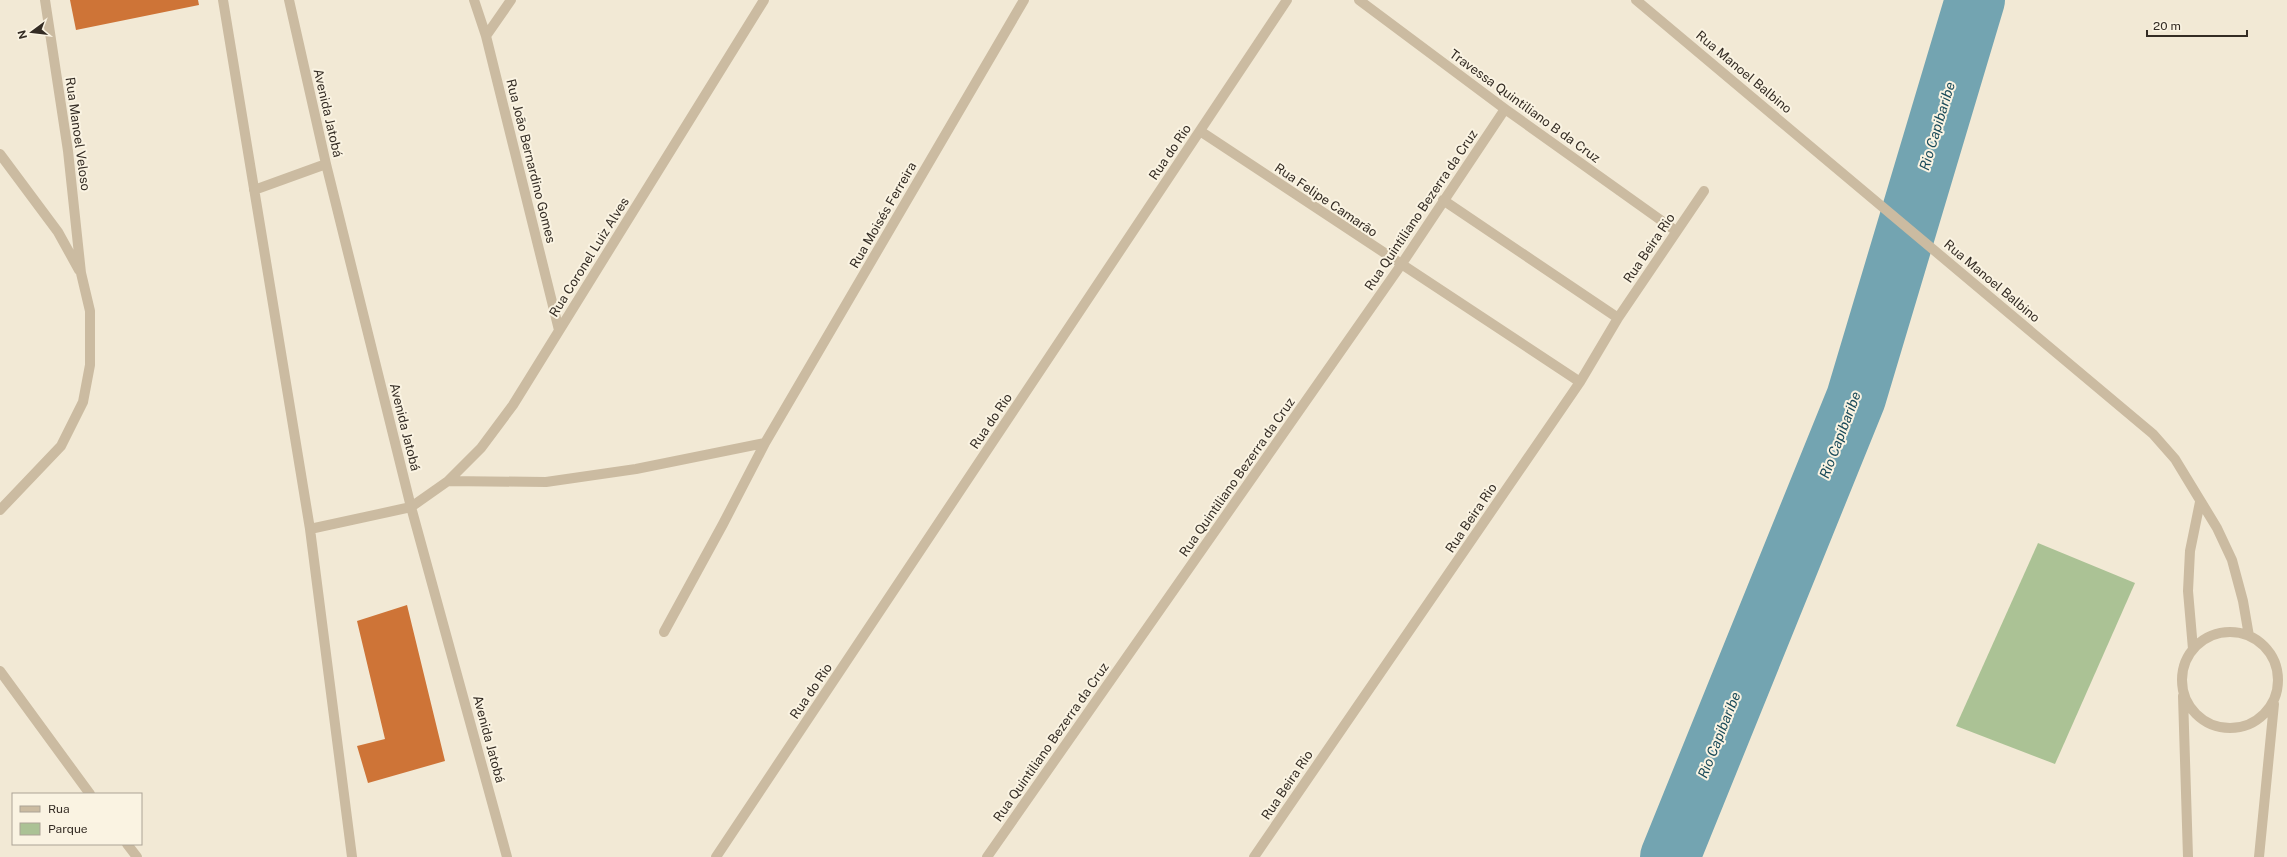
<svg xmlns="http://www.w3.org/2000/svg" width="2287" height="857" viewBox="0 0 2287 857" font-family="'Public Sans',sans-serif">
<rect width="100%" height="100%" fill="#f2e9d5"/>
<path fill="#abc295" d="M 2038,543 L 2135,583 L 2055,764 L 1956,726 Z"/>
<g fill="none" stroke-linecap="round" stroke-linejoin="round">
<path stroke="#73a4b1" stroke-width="60" d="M 1670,857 L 1856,398 L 1975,0"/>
</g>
<path fill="#ce7437" d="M 70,0 L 198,0 L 199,5 L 76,30 Z
M 407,605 L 445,761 L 368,783 L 357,746 L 385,739 L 357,621 Z"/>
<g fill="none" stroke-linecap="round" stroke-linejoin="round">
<path stroke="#cbbba1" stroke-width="10" d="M 223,0 L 310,529 L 352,857
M 289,0 L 326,164 L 411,507 L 507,857
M 474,0 L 486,36 L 559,330
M 1359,0 L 1505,109 L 1676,231
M 1636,0 L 2153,434 L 2175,459 L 2217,528 L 2232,560 L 2243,601 L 2249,636
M 486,36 L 511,0
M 1200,131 L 1580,382
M 0,154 L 58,232 L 79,270
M 254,190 L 326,164
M 1443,200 L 1618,318
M 448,481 L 546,482 L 636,469 L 765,443
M 0,510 L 61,446 L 83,402 L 90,365 L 90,311 L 81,273 L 68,151 L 45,0
M 310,529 L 411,507 L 448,481 L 481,448 L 513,405 L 764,0
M2182 680a48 48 0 1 1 96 0a48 48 0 1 1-96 0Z
M 664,632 L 723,524 L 765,443 L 1024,0
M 2193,649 L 2188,591 L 2190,551 L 2200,502
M 0,671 L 90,794
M 2183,696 L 2188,857
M 127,844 L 137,857
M 716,857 L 1287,0
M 987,857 L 1401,265 L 1505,109
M 1254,857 L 1580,382 L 1618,318 L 1704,191
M 2259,857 L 2274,704"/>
</g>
<g text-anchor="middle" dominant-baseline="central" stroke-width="4" stroke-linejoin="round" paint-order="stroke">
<g font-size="13" fill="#342c24" stroke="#faf3e2">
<text transform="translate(1744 72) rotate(40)">Rua Manoel Balbino</text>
<text transform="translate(1525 106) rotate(36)">Travessa Quintiliano B da Cruz</text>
<text transform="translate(328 113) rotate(77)">Avenida Jatobá</text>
<text transform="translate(78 134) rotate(82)">Rua Manoel Veloso</text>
<text transform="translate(1170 152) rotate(-56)">Rua do Rio</text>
<text transform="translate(531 161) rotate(76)">Rua João Bernardino Gomes</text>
<text transform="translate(1326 200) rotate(34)">Rua Felipe Camarão</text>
<text transform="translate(1421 210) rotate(-56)">Rua Quintiliano Bezerra da Cruz</text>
<text transform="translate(883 215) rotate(-60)">Rua Moisés Ferreira</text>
<text transform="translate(1649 248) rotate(-56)">Rua Beira Rio</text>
<text transform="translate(589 257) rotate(-58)">Rua Coronel Luiz Alves</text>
<text transform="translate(1992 281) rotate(40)">Rua Manoel Balbino</text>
<text transform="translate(991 421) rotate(-56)">Rua do Rio</text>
<text transform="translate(405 427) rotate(76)">Avenida Jatobá</text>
<text transform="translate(1237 477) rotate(-55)">Rua Quintiliano Bezerra da Cruz</text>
<text transform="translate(1471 518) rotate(-56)">Rua Beira Rio</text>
<text transform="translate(811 691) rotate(-56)">Rua do Rio</text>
<text transform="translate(489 739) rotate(75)">Avenida Jatobá</text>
<text transform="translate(1051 742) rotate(-55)">Rua Quintiliano Bezerra da Cruz</text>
<text transform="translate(1287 785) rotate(-56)">Rua Beira Rio</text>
</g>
<g font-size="14" font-style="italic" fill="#184958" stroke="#faf3e2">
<text transform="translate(1937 126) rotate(-73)">Rio Capibaribe</text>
<text transform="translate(1840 435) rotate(-69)">Rio Capibaribe</text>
<text transform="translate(1719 735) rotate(-68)">Rio Capibaribe</text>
</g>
</g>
<rect x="12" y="793" width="130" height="52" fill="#faf3e2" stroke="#aba396"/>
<rect x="20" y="806" width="20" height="6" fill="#cbbba1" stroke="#aba396"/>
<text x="48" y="813" font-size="12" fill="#342c24">Rua</text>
<rect x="20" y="823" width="20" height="12" fill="#abc295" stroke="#aba396"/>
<text x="48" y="833" font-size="12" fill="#342c24">Parque</text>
<g transform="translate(32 32) rotate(255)" stroke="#faf3e2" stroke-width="3" paint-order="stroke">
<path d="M0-3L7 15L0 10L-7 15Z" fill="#342c24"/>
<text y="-6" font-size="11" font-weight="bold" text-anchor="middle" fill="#342c24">N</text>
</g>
<path d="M2147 30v6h100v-6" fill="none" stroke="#342c24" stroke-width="2"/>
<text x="2153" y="30" font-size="12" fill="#342c24" stroke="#faf3e2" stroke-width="3" paint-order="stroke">20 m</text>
</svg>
